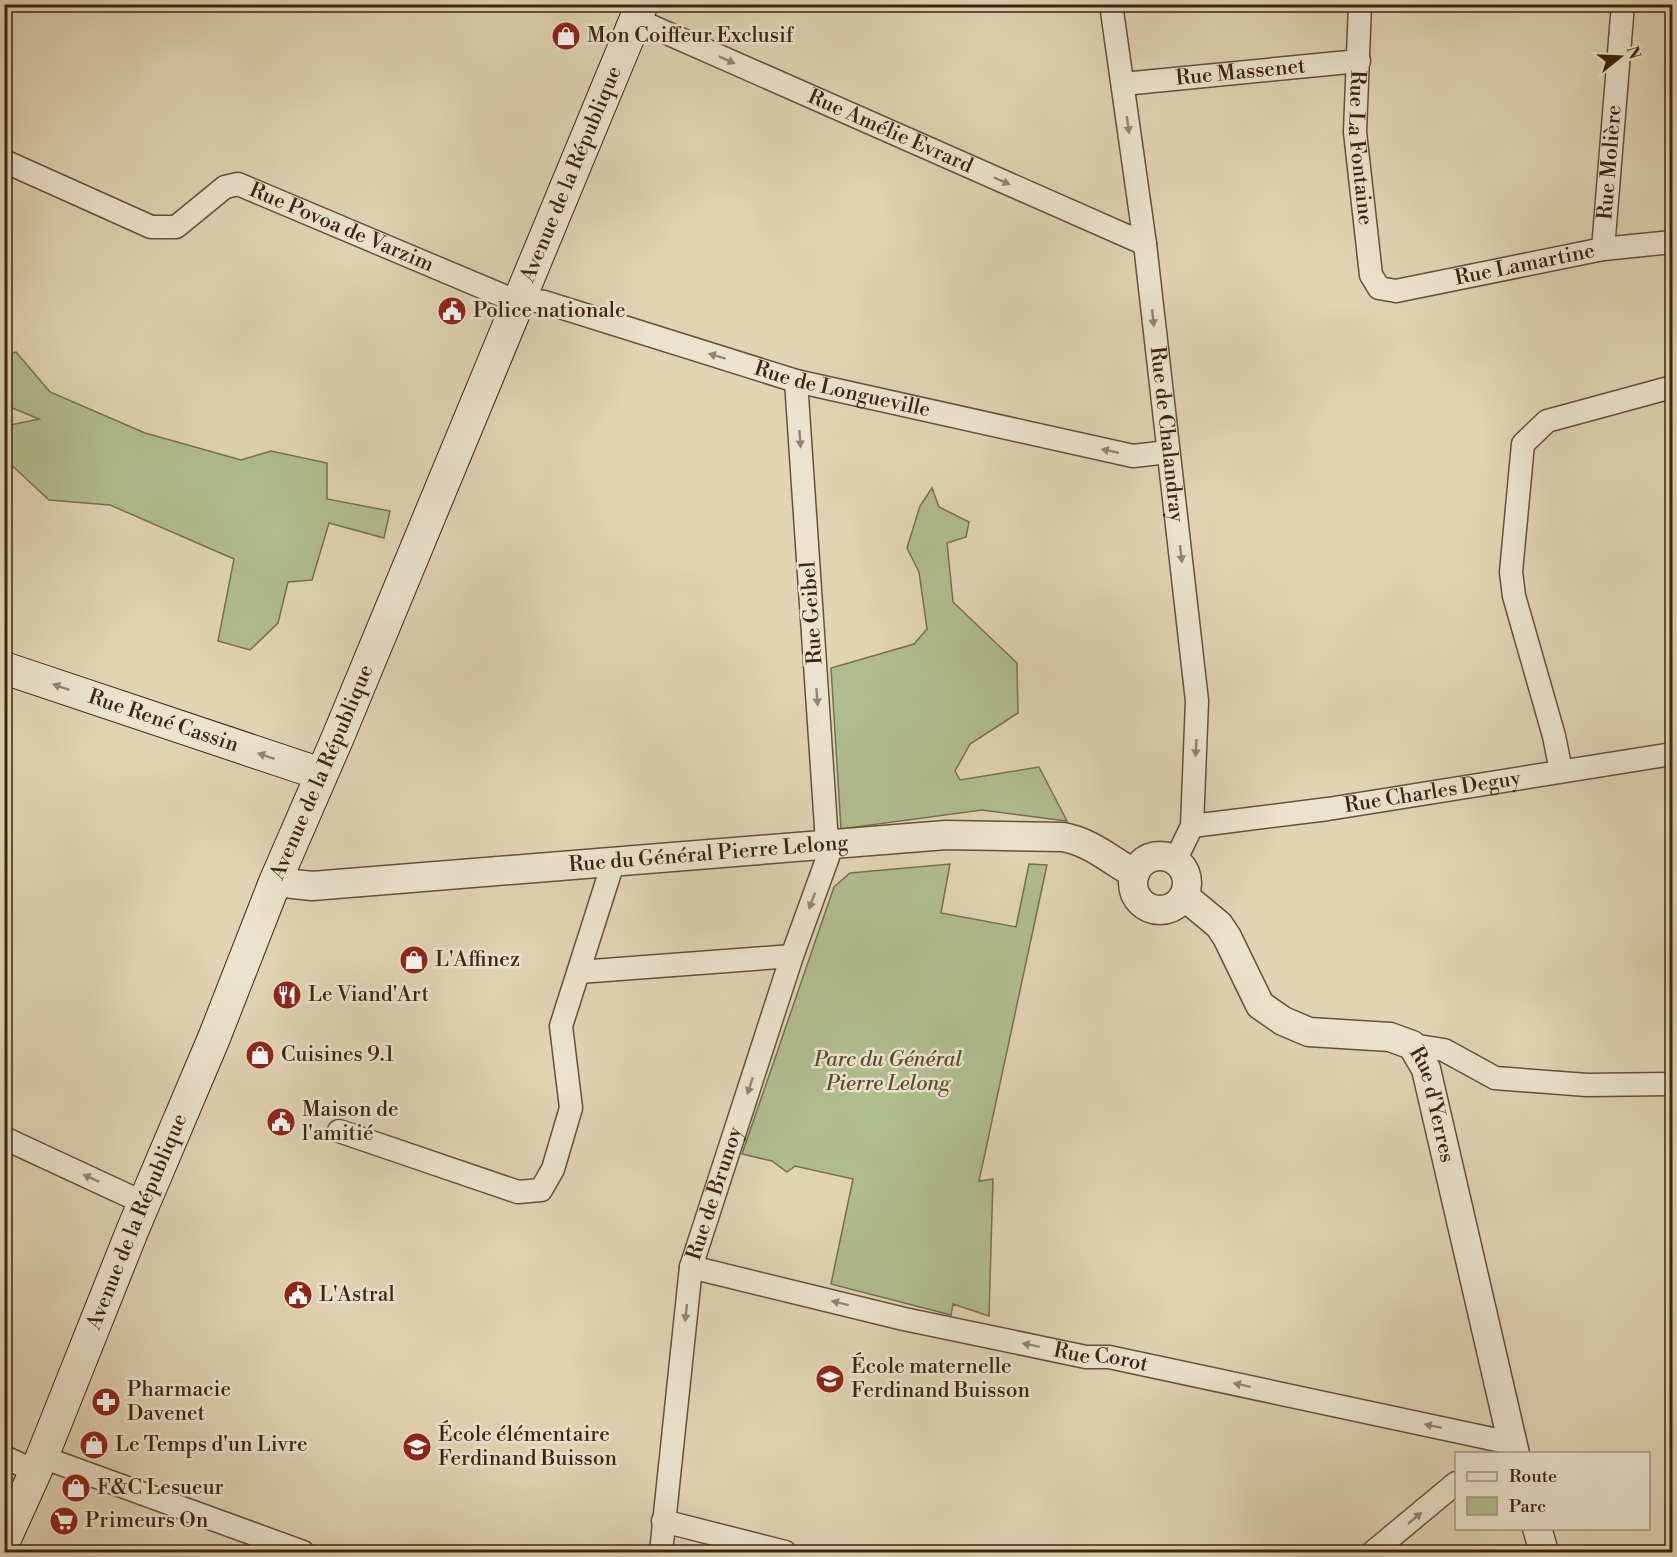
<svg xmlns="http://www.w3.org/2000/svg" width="1677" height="1557" viewBox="0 0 1677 1557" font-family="'Libre Bodoni',serif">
<rect width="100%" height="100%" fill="#e1d4b4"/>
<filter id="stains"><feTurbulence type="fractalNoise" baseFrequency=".00333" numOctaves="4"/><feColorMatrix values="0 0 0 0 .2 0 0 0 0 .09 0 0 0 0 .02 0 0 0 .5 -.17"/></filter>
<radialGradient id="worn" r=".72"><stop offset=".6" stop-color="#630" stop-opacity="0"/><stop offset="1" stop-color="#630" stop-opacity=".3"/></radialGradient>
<path fill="#b0bd8f" stroke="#767050" stroke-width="1.5" d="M 16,352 L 50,392 L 145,433 L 241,460 L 271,451 L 327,463 L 327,499 L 390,511 L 384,538 L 329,523 L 312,580 L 288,582 L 278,623 L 250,650 L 218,641 L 234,559 L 110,505 L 49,500 L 5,459 L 5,426 L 39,419 L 5,405 L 5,355 Z
M 932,488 L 939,507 L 969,522 L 966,537 L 947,543 L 953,602 L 1017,663 L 1018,713 L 970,744 L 955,771 L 960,780 L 1039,767 L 1067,821 L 982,810 L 841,829 L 831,668 L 914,644 L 927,629 L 919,572 L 907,548 L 920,506 Z
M 950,864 L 941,913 L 1016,927 L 1029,864 L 1047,865 L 979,1181 L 993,1179 L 989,1316 L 953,1304 L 951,1315 L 831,1284 L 853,1179 L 795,1166 L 787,1172 L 772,1161 L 742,1154 L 834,887 L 850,873 Z"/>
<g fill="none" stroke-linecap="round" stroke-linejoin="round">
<g stroke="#66503a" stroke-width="25">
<g id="minor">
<path id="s1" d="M 1111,4 L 1145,244 L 1197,701 L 1192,826 L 1175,861"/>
<path id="s2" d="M 1360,4 L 1355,132 L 1371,275 L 1379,288 L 1396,291 L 1603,249 L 1672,242"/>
<path id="s3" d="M 635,19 L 1145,244"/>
<path id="s4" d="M 1123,84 L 1359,61"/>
<path id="s5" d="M 4,161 L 151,227 L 176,227 L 225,187 L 238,184 L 506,297 L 544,302 L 796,381 L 1133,456 L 1168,452"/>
<path id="s6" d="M 1603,249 L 1623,4"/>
<path d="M 1561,771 L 1554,736 L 1514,596 L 1511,572 L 1523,444 L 1547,421 L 1672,387"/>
<path id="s7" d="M 1192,826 L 1328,809 L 1672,754"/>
<path d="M 579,972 L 792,956"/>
<path d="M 1412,1045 L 1444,1050 L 1495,1078 L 1587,1085 L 1672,1084"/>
<path d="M 339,1131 L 518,1192 L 541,1190 L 553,1169 L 571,1108 L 561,1026 L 613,863"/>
<path d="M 4,1138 L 144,1203"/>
<path id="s8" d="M 691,1267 L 904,1319 L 1086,1357 L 1109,1357 L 1511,1443 L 1509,1454"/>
<path d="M 4,1457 L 35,1471"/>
<path d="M 42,1457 L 303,1552"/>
<path d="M 663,1521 L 785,1552"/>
<path id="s9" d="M 661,1552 L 691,1267 L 792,956 L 828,857 L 796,381"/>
<path d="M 1373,1552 L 1456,1483"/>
</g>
</g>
<g stroke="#66503a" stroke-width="31">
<g id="tertiary">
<circle cx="1160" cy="883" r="27"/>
<path id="s10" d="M 275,882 L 312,886 L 946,835 L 1063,837 C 1091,842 1110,860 1135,874"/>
<path id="s11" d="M 1184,896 L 1219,925 L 1227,937 L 1260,1005 L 1283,1021 L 1309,1032 L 1390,1037 L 1412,1045 L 1426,1069 L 1515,1454"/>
<path d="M 1537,1528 L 1544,1552"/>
</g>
</g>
<g stroke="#3d2411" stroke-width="34">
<g id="secondary">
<path id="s12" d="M 4,668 L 321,774"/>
<path id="s13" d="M 4,1541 L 42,1457 L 133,1229 L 214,1038 L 275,882 L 338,737 L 642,4"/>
</g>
</g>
<use href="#minor" stroke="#ece3ce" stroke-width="22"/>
<use href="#tertiary" stroke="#ece3ce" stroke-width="28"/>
<use href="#secondary" stroke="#ece3ce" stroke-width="32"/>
</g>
<defs><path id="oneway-solid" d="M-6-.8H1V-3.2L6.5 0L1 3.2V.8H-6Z" transform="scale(1.5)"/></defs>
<g fill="#948470">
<use href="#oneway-solid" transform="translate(727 60) rotate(24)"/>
<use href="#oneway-solid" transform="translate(1128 125) rotate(82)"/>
<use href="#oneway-solid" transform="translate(1002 181) rotate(24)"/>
<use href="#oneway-solid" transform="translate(1153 318) rotate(84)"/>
<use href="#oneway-solid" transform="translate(717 356) rotate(-163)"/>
<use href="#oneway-solid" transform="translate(800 439) rotate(86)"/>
<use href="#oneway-solid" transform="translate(1110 451) rotate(-168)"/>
<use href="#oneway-solid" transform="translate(1181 554) rotate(83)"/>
<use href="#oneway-solid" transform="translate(61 687) rotate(-161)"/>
<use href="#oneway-solid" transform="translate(817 697) rotate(86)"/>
<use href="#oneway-solid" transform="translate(1196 748) rotate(93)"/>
<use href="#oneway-solid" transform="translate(266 756) rotate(-161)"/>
<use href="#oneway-solid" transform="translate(812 901) rotate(110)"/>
<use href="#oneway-solid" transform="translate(750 1086) rotate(108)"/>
<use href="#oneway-solid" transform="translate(91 1178) rotate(-155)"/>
<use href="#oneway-solid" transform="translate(840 1303) rotate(-166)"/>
<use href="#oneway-solid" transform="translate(686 1313) rotate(96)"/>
<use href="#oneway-solid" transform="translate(1031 1345) rotate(-168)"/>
<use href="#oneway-solid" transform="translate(1242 1385) rotate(-168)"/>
<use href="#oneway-solid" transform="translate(1433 1426) rotate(-168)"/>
<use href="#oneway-solid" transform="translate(1415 1518) rotate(-40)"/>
</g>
<defs>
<g id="shop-disc" transform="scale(1.5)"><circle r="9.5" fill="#8f2418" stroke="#ece3ce"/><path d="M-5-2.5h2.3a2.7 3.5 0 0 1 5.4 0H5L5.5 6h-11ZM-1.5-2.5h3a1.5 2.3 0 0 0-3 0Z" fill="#fff"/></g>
<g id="civic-disc" transform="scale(1.5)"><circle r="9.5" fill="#8f2418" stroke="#ece3ce"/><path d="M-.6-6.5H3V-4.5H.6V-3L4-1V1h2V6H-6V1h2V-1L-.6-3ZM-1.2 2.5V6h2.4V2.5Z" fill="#fff"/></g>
<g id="restaurant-disc" transform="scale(1.5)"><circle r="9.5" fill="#8f2418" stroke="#ece3ce"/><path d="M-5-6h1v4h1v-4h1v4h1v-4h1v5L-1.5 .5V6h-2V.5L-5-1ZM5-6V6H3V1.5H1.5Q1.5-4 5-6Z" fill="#fff"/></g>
<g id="school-disc" transform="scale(1.5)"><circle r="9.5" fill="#8f2418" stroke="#ece3ce"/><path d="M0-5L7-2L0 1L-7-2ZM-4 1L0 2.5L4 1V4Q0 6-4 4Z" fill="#fff"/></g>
<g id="pharmacy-disc" transform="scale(1.5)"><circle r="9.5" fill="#8f2418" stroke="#ece3ce"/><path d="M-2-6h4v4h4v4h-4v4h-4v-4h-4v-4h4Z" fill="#fff"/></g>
<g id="supermarket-disc" transform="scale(1.5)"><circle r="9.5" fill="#8f2418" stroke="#ece3ce"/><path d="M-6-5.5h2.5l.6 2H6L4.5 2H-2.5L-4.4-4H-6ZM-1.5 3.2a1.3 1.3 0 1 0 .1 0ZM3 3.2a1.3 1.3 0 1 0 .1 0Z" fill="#fff"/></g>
</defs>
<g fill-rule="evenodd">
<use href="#shop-disc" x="566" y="36"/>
<use href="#civic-disc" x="452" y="311"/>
<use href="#shop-disc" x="414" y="960"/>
<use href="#restaurant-disc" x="287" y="995"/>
<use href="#shop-disc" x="260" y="1055"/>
<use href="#civic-disc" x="281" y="1122"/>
<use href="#civic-disc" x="298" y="1295"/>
<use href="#school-disc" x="830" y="1379"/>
<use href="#pharmacy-disc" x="106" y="1402"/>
<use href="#shop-disc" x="94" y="1445"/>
<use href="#school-disc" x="417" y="1447"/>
<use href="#shop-disc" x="76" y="1488"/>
<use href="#supermarket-disc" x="64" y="1521"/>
</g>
<g text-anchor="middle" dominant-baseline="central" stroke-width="5" stroke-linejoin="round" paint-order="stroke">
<g font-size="21" fill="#3d2411" stroke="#ece3ce" text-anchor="start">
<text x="587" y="36">Mon Coiffeur Exclusif</text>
<text x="473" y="311">Police nationale</text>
<text x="435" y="960">L'Affinez</text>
<text x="308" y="995">Le Viand'Art</text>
<text x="281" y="1055">Cuisines 9.1</text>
<text x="302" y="1110">Maison de<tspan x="302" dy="24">l'amitié</tspan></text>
<text x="319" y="1295">L'Astral</text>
<text x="851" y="1367">École maternelle<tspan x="851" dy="24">Ferdinand Buisson</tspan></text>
<text x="127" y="1390">Pharmacie<tspan x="127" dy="24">Davenet</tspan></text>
<text x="438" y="1435">École élémentaire<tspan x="438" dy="24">Ferdinand Buisson</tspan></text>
<text x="115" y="1445">Le Temps d'un Livre</text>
<text x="97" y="1488">F&amp;C Lesueur</text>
<text x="85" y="1521">Primeurs On</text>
</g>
<g font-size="21" fill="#3d2411" stroke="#ece3ce">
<text stroke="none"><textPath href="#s4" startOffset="118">Rue Massenet</textPath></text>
<text stroke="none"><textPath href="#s3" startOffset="279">Rue Amélie Evrard</textPath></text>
<text stroke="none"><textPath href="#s2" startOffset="144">Rue La Fontaine</textPath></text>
<text stroke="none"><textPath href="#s6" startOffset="87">Rue Molière</textPath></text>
<text stroke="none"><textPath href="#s13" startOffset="1480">Avenue de la République</textPath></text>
<text stroke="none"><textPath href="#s5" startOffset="375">Rue Povoa de Varzim</textPath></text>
<text stroke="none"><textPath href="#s2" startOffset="436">Rue Lamartine</textPath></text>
<text stroke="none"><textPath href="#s5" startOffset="903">Rue de Longueville</textPath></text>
<text stroke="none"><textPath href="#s1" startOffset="434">Rue de Chalandray</textPath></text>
<text transform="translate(812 613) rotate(-94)">Rue Geibel</text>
<text stroke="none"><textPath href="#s12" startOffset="168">Rue René Cassin</textPath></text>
<text stroke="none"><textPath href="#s13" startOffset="832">Avenue de la République</textPath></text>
<text stroke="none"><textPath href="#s7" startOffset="243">Rue Charles Deguy</textPath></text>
<text stroke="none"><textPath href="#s10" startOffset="435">Rue du Général Pierre Lelong</textPath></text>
<text stroke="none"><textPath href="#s11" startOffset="360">Rue d'Yerres</textPath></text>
<text stroke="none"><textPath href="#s9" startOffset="364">Rue de Brunoy</textPath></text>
<text stroke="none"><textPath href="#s13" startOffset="346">Avenue de la République</textPath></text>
<text stroke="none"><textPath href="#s8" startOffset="420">Rue Corot</textPath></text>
</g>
<g font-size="21" font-style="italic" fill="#5a4a30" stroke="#ece3ce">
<text x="888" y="1060">Parc du Général<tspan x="888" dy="24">Pierre Lelong</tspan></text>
</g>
</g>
<rect width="1677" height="1557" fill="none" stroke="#e1d4b4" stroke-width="24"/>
<rect x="6" y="6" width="1665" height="1545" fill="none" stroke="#3d2411" stroke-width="3"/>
<rect x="12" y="12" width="1653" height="1533" fill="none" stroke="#3d2411" stroke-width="1.5"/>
<rect x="1455" y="1452" width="195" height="78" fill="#ece3ce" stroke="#a69782" stroke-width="1.5"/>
<rect x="1467" y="1472" width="30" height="9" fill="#ece3ce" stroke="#a69782" stroke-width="1.5"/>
<text x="1509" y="1482" font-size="18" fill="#3d2411">Route</text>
<rect x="1467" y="1497" width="30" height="18" fill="#b0bd8f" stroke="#a69782" stroke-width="1.5"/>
<text x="1509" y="1512" font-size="18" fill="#3d2411">Parc</text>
<g transform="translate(1620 57) rotate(72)" stroke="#ece3ce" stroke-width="4.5" paint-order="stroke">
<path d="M0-4.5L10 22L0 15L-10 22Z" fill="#3d2411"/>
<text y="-9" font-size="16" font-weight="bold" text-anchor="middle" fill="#3d2411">N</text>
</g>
<rect width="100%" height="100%" filter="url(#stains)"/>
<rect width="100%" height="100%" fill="url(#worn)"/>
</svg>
